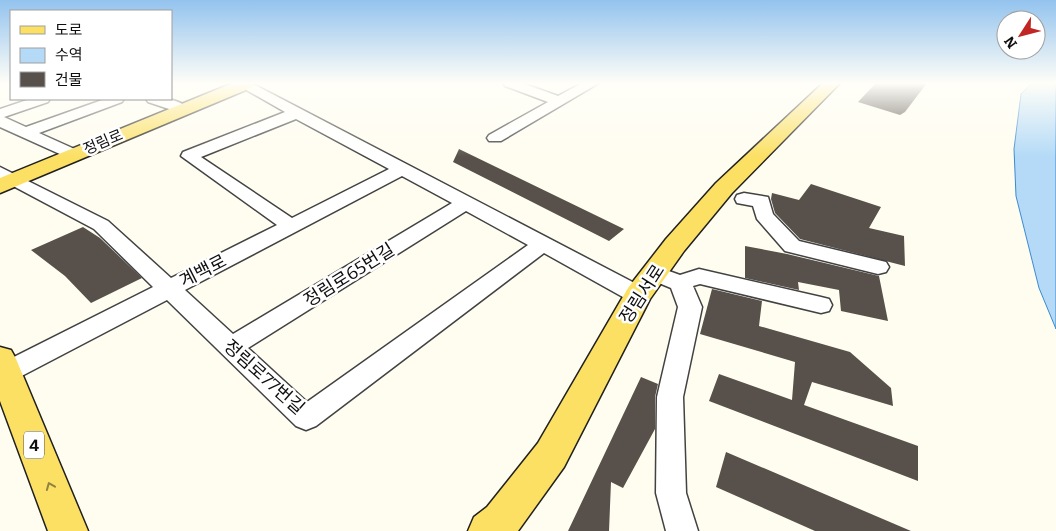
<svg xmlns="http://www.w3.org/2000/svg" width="1056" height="531" viewBox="0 0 1056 531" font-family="Bitter,'Noto Sans KR',serif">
<rect width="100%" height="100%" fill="#fffdf0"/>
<path fill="#b4daf7" stroke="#398ad0" d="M 1032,83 L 1056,83 L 1056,329 L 1039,288 L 1016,196 L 1014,149 L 1021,94 Z"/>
<path fill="#57504b" d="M 876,83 L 927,83 L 905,112 L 900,115 L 858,102 Z
M 459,149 L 624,229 L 609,241 L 453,162 Z
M 811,184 L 881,207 L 869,228 L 904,236 L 905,266 L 800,239 L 775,213 L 771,199 L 772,193 L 799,200 Z
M 83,227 L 100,238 L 142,278 L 91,303 L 65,276 L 31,250 Z
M 745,246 L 787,254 L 879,276 L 888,321 L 841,311 L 839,290 L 798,282 L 799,290 L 745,278 Z
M 712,289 L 762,301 L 759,326 L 850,352 L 891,388 L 893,406 L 812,382 L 804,405 L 918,446 L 918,481 L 709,401 L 719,374 L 792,400 L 795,362 L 700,334 Z
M 641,377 L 658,384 L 655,397 L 655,429 L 623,488 L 611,482 L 609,531 L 568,531 Z
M 726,452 L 911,531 L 815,531 L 716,487 Z"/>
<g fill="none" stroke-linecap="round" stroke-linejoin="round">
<g stroke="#424242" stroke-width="3">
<path id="minor" d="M 234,83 L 251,83 L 646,289 L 649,295 L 646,301 L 638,303 L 630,301 L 544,253 L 316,426 L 306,430 L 296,426 L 167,300 L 14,380 L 5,383 L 0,382 L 0,364 L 153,287 L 94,229 L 0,179 L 0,167 L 108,221 L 171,278 L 277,225 L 181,156 L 183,152 L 285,112 ZM 296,119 L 389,169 L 292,218 L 201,157 ZM 402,176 L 452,203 L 233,334 L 185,290 ZM 466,211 L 528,245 L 307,402 L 248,348 Z
M 503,83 L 522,83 L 558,96 L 582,83 L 599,83 L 501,141 L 489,141 L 487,138 L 489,135 L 548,102 L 505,86 Z
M 30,99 L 50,99 L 48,102 L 4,117 L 26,127 L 105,99 L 124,99 L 122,102 L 39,133 L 79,151 L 81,155 L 79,159 L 73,160 L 0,127 L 0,109 Z
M 146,99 C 158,98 180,98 188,109 L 186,112 L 181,113 L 148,102 Z
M 744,193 L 768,197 L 773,214 L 799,241 L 886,262 L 889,267 L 886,272 L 878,274 L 785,251 L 757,219 L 753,206 L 737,203 L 735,199 L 737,195 Z
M 655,266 L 680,275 L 699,269 L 821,297 L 829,299 L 832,305 L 829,311 L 821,313 L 700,284 L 693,286 L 702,307 L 683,397 L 686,493 L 698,531 L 666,531 L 656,493 L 657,397 L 678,307 L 671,288 L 647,278 L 644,273 L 647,268 Z"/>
</g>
<g stroke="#202020" stroke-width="3">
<path id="major" d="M 233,83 L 255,83 L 253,87 L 0,193 L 0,178 Z
M 823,83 L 840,83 L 732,193 L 684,251 L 650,299 L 564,467 L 518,531 L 468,531 L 474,517 L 487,507 L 538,443 L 628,288 L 666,239 L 716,183 Z
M 0,347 L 11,350 L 16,359 L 88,531 L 48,531 L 0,401 Z"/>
</g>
<use href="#minor" fill="#fff" fill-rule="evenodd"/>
<use href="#major" fill="#fbe064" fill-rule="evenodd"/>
</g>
<defs><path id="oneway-chevron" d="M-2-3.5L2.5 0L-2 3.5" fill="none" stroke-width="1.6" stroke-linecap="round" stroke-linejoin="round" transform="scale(1.25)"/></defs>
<use stroke="#91823e" href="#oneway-chevron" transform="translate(50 486) rotate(-112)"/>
<linearGradient id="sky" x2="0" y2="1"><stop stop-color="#93c3ee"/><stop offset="0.53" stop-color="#fffef8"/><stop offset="1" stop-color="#fffef8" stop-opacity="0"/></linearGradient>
<rect width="1056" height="157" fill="url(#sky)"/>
<g text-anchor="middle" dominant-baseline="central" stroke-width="5" stroke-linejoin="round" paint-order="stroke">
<g font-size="15" fill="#0f0f0f" stroke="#fff">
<text transform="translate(103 142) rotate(-23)">정림로</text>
</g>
<rect fill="#fff" stroke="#575757" stroke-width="1" x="24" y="431.5" width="20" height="27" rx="4"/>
<g font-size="16" font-weight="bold" fill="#0f0f0f">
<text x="34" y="445">4</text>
</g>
<g font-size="18" fill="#0f0f0f" stroke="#fff">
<text transform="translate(203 271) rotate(-27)">계백로</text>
<text transform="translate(349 275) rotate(-32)">정림로65번길</text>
<text transform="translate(642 294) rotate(-57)">정림서로</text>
<text transform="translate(264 377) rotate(42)">정림로77번길</text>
</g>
</g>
<rect x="10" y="10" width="162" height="90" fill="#ffffff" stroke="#9f9f9f"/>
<rect x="20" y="26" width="25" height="8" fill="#fbe064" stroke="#9f9f9f"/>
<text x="55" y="35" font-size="15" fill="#0f0f0f">도로</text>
<rect x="20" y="48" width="25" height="15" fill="#b4daf7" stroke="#9f9f9f"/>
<text x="55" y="60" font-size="15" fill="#0f0f0f">수역</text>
<rect x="20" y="72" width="25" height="15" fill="#57504b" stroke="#9f9f9f"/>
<text x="55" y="85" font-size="15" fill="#0f0f0f">건물</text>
<g transform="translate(1021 35) rotate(234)"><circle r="24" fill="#ffffff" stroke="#9f9f9f"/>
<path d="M0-4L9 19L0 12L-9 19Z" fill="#c22623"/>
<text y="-8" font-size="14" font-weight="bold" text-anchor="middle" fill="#0f0f0f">N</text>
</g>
</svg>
